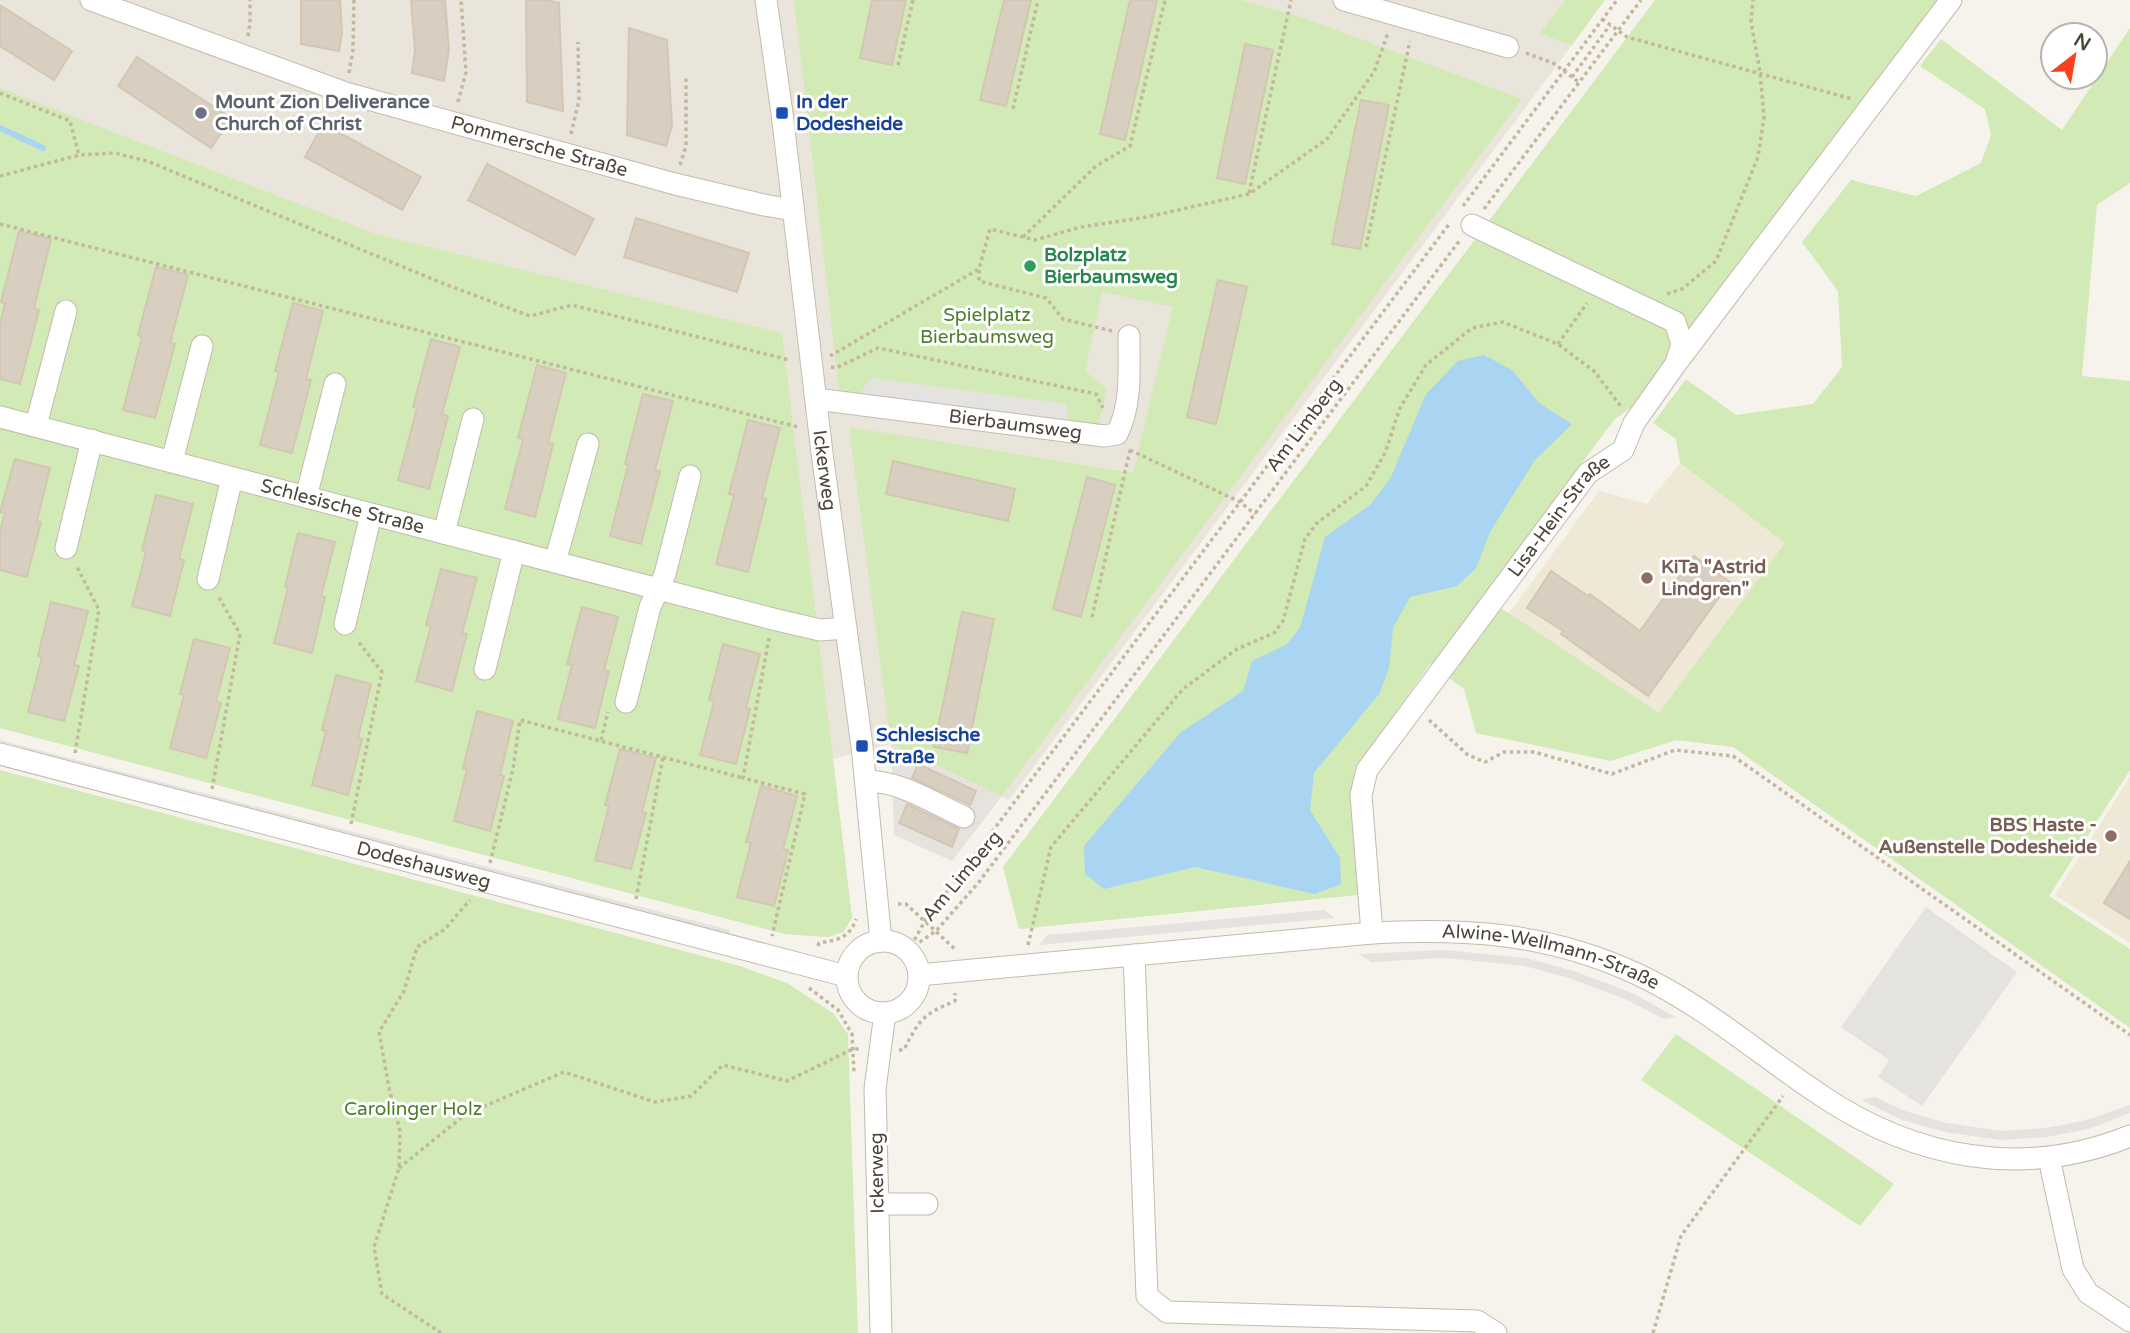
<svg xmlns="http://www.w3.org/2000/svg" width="2130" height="1333" viewBox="0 0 2130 1333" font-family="'Varela Round',sans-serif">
<rect width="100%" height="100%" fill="#f6f3ec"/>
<path fill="#eae5da" d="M 0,0 L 1565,0 L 1539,34 L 1572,45 L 1009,800 L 891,744 L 833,759 L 852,918 L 843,932 L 828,937 L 785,934 L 0,728 Z"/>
<path fill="#e6e2dd" d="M 891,744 L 1002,796 L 952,861 L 894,835 Z"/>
<path fill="#efe8d6" d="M 1680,463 L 1786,543 L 1659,713 L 1509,613 L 1599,491 L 1647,504 Z
M 2130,777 L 2130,943 L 2055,895 Z"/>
<path fill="#d2eab5" d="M 794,0 L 1241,0 L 1304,18 L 1522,99 L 1002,796 L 891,744 L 849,427 L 1133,473 L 1173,307 L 1102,292 L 1085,371 L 1107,389 L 1099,424 L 1068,421 L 1066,404 L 871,378 L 860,394 L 839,389 Z
M 1565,0 L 1605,0 L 1572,45 L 1539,34 Z
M 1655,0 L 1942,0 L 1631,407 L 1614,420 L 1481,598 L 1509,613 L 1659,713 L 1785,543 L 1680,463 L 1676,439 L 1653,423 L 1686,379 L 1736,415 L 1813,404 L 1842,367 L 1838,291 L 1802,242 L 1851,180 L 1916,196 L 1981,163 L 1991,135 L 1985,109 L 1920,66 L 1941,39 L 2062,130 L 2130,28 L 2130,183 L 2097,205 L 2082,376 L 2130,381 L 2130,770 L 2049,896 L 2130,949 L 2130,1028 L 1733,747 L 1676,740 L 1611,761 L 1476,733 L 1464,689 L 1430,664 L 1355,769 L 1350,797 L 1358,895 L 1019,929 L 1003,867 Z
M 0,88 L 376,234 L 782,333 L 852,918 L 843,932 L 828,937 L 785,934 L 0,728 Z
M 0,770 L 740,966 L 787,983 L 833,1013 L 848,1034 L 858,1333 L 0,1333 Z
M 1676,1034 L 1894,1184 L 1860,1226 L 1641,1080 Z"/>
<path fill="#e5e3e0" d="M 871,378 L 1066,404 L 1068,421 L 860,394 Z
M 0,740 L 730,930 L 728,936 L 0,747 Z
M 1926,907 L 2017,972 L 1922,1106 L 1878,1077 L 1889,1060 L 1841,1027 Z
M 1324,910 L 1335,918 L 1039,945 L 1047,935 Z
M 1444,950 L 1526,958 L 1574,971 L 1632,993 L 1676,1017 L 1664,1019 L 1627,1000 L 1572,979 L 1525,966 L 1445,958 L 1371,962 L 1359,954 Z
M 1875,1097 L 1905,1111 L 1947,1123 L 2002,1131 L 2046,1128 L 2087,1120 L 2130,1105 L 2130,1113 L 2089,1129 L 2047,1137 L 2000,1140 L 1945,1132 L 1902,1120 L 1861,1100 Z"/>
<path fill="#a9d4f2" d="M 1484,355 L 1512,370 L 1539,403 L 1572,424 L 1535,460 L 1490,532 L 1476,568 L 1457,586 L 1410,597 L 1393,628 L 1389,668 L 1379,694 L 1314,773 L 1310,810 L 1340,858 L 1341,884 L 1315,894 L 1195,867 L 1104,889 L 1085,874 L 1084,846 L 1180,733 L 1243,691 L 1252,661 L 1286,645 L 1300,628 L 1325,537 L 1371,504 L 1391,477 L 1426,394 L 1458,361 Z"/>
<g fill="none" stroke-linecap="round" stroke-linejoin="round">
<path stroke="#a9d4f2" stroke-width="6" d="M 0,128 L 43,148"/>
</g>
<path fill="#d8cfc1" stroke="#d3c7b4" stroke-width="2" d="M 301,0 L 340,0 L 342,32 L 339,51 L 301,44 Z
M 411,0 L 445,0 L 449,49 L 444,81 L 412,73 L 415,50 Z
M 526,0 L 547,0 L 559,3 L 563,111 L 527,102 Z
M 872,0 L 906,0 L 892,65 L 860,58 Z
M 1004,0 L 1031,0 L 1006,106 L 980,100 Z
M 1130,0 L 1157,0 L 1125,140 L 1100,134 Z
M 0,5 L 72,51 L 54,80 L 0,46 Z
M 629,28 L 667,40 L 672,126 L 666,146 L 627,135 Z
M 1245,44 L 1273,50 L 1245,184 L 1217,178 Z
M 137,57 L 231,118 L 211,148 L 118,86 Z
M 1361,100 L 1389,105 L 1360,249 L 1332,244 Z
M 323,124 L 421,177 L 402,210 L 305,157 Z
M 487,164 L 594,219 L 575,255 L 468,200 Z
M 636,218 L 749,253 L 737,292 L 624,257 Z
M 19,231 L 51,239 L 34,308 L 39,310 L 20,384 L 0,379 L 0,324 L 5,303 L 1,302 Z
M 156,267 L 188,275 L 170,343 L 175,344 L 155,418 L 123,410 L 142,337 L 138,335 Z
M 1218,280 L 1247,287 L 1216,424 L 1187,417 Z
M 293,303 L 323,311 L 306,379 L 311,380 L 292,453 L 260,445 L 279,372 L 275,371 Z
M 431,339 L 460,347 L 442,414 L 448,416 L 429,489 L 398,480 L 417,408 L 413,407 Z
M 537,365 L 566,373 L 548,443 L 553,444 L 535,517 L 505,509 L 523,439 L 518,438 Z
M 643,394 L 673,401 L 655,470 L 660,471 L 641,544 L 610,536 L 628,465 L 625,464 Z
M 748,420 L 780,428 L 762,498 L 766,499 L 748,572 L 716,564 L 734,495 L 729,494 Z
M 15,459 L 50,468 L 37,521 L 41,522 L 27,577 L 0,570 L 0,530 L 5,513 L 0,512 Z
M 893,461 L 1015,489 L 1008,521 L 886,494 Z
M 1087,477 L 1115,485 L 1081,617 L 1053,609 Z
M 156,495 L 193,504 L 179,559 L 184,560 L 170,616 L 132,606 L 146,552 L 142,550 Z
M 298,533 L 335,542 L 321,596 L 325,597 L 312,653 L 274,643 L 288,588 L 285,587 Z
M 1694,556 L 1730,582 L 1648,696 L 1561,634 L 1563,631 L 1527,608 L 1551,571 L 1588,596 L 1590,594 L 1640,631 Z
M 441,569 L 477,578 L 462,633 L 467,634 L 452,691 L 416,681 L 431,626 L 426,625 Z
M 51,602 L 88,611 L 74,665 L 79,666 L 64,721 L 28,712 L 42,657 L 38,656 Z
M 582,607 L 618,617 L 604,670 L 609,671 L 595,728 L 558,719 L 572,665 L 567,664 Z
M 962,612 L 994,619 L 967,753 L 934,747 Z
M 194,639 L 230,648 L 216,701 L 221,703 L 206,758 L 170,748 L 184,695 L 180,694 Z
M 723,644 L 760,654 L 746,708 L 750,709 L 736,764 L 700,755 L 714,702 L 709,700 Z
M 336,675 L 371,684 L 358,738 L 362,739 L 348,795 L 312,785 L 326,731 L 322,730 Z
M 477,711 L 513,721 L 500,775 L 504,776 L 490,831 L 454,821 L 467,769 L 463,768 Z
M 620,749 L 656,758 L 642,812 L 646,813 L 631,869 L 595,860 L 609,806 L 605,805 Z
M 918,764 L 976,791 L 970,805 L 912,778 Z
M 761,786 L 797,796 L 783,849 L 788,850 L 774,906 L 737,897 L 751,843 L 746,842 Z
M 907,804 L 959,829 L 952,847 L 899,823 Z
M 2130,861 L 2130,919 L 2104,903 Z"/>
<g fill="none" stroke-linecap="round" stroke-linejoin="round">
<g stroke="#c2bbae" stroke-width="23">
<g id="minor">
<path id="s1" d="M 91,0 L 346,93 L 675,184 L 764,205 L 793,210"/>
<path id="s2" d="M 766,0 L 782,113 L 822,453 L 862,746 L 881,941"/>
<path d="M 1344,0 L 1508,47"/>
<path d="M 1472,225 L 1675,322 L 1682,344 L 1677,360"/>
<path id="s3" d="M 816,399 L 1104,436 L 1117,434 C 1132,404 1129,369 1129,336"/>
<path id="s4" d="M 0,417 L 773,619 L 820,630 L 846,628"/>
<path d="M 36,425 L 66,311"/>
<path d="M 172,461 L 202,346"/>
<path d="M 306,497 L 335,384"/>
<path d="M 444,533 L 473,419"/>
<path d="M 66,548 L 92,440"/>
<path d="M 555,562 L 588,444"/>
<path d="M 208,579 L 232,478"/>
<path d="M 345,624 L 371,514"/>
<path d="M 485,669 L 514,551"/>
<path d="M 626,702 L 650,607 L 665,574 L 690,476"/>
<path id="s5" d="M 0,754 L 846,976"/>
<path d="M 866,781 C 901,781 933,803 964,817"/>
<path id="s6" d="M 1372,933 L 1361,795 L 1367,770 L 1588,473 L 1623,450 L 1634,423 L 1675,365 L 1951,0"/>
<circle cx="883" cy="977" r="36"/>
<path d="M 1134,955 L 1147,1296 L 1167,1312 L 1477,1321 L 1496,1333"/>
<path id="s7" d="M 919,975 L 1372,933 C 1467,928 1549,933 1637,974 C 1707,1007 1758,1054 1822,1096 C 1916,1159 2024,1179 2130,1136"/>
<path d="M 2049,1158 L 2073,1269 L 2088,1293 L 2130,1321"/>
<path d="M 878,1204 L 927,1204"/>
<path d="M 881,1333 L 875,1089 L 885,1013"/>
</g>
</g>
<path stroke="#c4b79f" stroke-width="3.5" stroke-dasharray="3.5 3.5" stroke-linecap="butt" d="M 1602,19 L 1627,37 L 1852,99
M 248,36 L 250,23 L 250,0
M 1526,53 L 1553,63 L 1580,83
M 898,65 L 913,0
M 349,73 L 353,50 L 354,0
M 1572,77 L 1610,25
M 0,93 L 70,121 L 79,155
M 458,102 L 466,72 L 461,0
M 1013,109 L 1038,0
M 571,134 L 579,100 L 578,42
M 680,165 L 686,146 L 686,78
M 0,176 L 79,155 L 115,153 L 147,161 L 442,283 L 530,316 L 572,305 L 789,360
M 1249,193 L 1291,0
M 1463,206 L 1617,0
M 1484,209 L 1641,0
M 0,224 L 798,427
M 1023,237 L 1096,166 L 1130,146 L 1165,0
M 1366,247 L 1410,41
M 1667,294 L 1682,289 L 1716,261 L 1758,157 L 1764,117 L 1760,72 L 1751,22 L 1753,0
M 1112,331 L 1063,319 L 1046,298 L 979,281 L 979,269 L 990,229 L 1035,240 L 1081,227 L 1147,217 L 1249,194 L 1327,139 L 1374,72 L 1388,33
M 1558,344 L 1587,303
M 830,356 L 979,269
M 831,367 L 836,368 L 878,348 L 1096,394 L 1103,408
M 1130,450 L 1240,502 L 1255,514
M 1092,617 L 1130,450
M 769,638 L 743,778 L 805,794 L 772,936
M 1429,720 L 1468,755 L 1485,762 L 1504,752 L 1534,752 L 1612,774 L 1675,750 L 1733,756 L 2130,1035
M 601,740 L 608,712
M 75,753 L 99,610 L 76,565
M 212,789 L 240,634 L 218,596
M 351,824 L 382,672 L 357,640
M 490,863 L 513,769 L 520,720 L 743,778
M 636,899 L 663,757
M 898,904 L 906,904 L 956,950
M 1028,945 L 1051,847 L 1183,689 L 1237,649 L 1274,633 L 1283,621 L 1305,539 L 1317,523 L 1366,486 L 1385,453 L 1400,408 L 1426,365 L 1472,328 L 1503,322 L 1558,344 L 1595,372 L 1622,408
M 818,946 L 819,943 C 837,940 850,938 856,919
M 911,946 L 925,921 L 1450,223
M 908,950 L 936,931 L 979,882 L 1460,240
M 809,988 L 838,1010 L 852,1034 L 854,1073
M 899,1050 L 904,1050 C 919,1019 924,1014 955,1001 L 955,993
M 399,1168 L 466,1114 L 564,1072 L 655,1102 L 691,1096 L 723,1065 L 787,1081 L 853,1049 L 860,1049
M 441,1333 L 382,1294 L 374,1247 L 399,1168 L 400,1131 L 389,1088 L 379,1032 L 404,991 L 417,947 L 445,929 L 470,900
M 1653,1333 L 1681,1236 L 1783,1096"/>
<use href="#minor" stroke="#fff" stroke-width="21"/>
</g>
<circle fill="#6b7280" stroke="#fff" stroke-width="2.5" cx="201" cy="113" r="7"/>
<g fill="#1a4fb4" stroke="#fff" stroke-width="2.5">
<rect x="775" y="106" width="14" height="14" rx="3.5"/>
<rect x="855" y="739" width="14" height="14" rx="3.5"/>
</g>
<circle fill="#2e9e5b" stroke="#fff" stroke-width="2.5" cx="1030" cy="266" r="7"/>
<g fill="#8d6e63" stroke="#fff" stroke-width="2.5">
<circle cx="1647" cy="578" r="7"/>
<circle cx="2111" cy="836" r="7"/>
</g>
<g text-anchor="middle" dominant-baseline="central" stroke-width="6" stroke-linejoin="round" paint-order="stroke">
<g font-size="19" font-weight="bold" fill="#5b616d" stroke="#fff" text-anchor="start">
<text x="215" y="102">Mount Zion Deliverance<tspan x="215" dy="22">Church of Christ</tspan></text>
</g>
<g font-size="19" font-weight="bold" fill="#164399" stroke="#fff" text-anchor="start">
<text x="796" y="102">In der<tspan x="796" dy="22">Dodesheide</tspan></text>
<text x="876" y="735">Schlesische<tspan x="876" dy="22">Straße</tspan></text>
</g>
<g font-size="19" fill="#4b4439" stroke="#fff">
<text stroke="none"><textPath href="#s1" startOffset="472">Pommersche Straße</textPath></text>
<text stroke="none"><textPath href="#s3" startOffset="201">Bierbaumsweg</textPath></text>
<text transform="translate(1304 425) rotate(-53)">Am Limberg</text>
<text stroke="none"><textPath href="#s2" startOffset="474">Ickerweg</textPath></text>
<text stroke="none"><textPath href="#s4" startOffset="354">Schlesische Straße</textPath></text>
<text stroke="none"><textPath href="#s6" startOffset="483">Lisa-Hein-Straße</textPath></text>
<text stroke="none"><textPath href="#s5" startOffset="438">Dodeshausweg</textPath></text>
<text transform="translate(962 876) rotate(-50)">Am Limberg</text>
<text stroke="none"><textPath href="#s7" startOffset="637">Alwine-Wellmann-Straße</textPath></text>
<text transform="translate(877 1173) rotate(-91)">Ickerweg</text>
</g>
<g font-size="19" font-weight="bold" fill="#27864d" stroke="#fff" text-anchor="start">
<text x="1044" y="255">Bolzplatz<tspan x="1044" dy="22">Bierbaumsweg</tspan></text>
</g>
<g font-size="19" fill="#4a7f2a" stroke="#fff">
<text x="987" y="315">Spielplatz<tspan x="987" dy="22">Bierbaumsweg</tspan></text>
<text x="413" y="1109">Carolinger Holz</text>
</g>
<g font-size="19" font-weight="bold" fill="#785e54" stroke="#fff" text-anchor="start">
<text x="1661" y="567">KiTa "Astrid<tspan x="1661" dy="22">Lindgren"</tspan></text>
<text x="2097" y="825" text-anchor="end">BBS Haste -<tspan x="2097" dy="22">Außenstelle Dodesheide</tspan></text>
</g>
</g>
<g transform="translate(2074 56) rotate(31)"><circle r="33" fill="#ffffff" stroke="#b7b4b0" stroke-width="2"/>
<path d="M0-5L12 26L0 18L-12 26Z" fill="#fc3f1d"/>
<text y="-10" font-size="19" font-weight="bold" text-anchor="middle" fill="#4b4439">N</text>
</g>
</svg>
